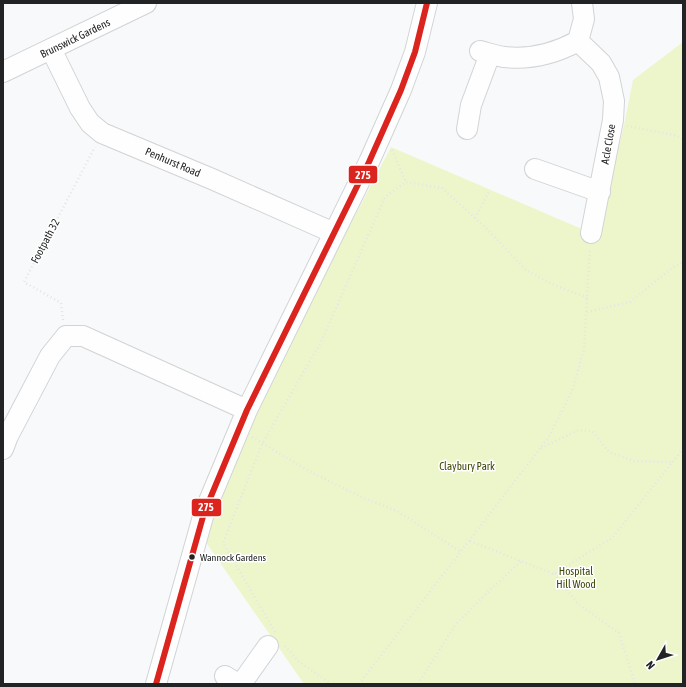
<svg xmlns="http://www.w3.org/2000/svg" width="686" height="687" viewBox="0 0 686 687" font-family="'Asap Condensed',sans-serif">
<rect width="100%" height="100%" fill="#f7f9fb"/>
<path fill="#edf6cb" d="M 683,42 L 683,684 L 304,684 L 205,541 L 242,430 L 391,147 L 598,236 L 624,125 L 633,80 Z"/>
<g fill="none" stroke-linecap="round" stroke-linejoin="round">
<g stroke="#d1d3d5" stroke-width="22">
<path id="minor" d="M 578,41 L 601,63 L 609,77 L 614,101 L 613,120 L 591,233
M 51,49 L 80,108 L 90,123 L 102,133 L 212,179 L 334,233
M 480,51 C 488,53 496,56 504,57 C 530,60 556,53 578,41 L 584,19 L 582,3
M 3,72 L 146,3
M 467,129 L 471,105 L 490,54
M 535,169 L 600,192
M 3,449 L 8,436 L 50,356 L 66,336 L 83,336 L 247,410
M 225,676 L 238,684
M 156,684 L 204,513 L 247,410 L 369,162 L 401,90 L 415,52 L 427,3
M 241,684 L 268,646"/>
</g>
<path stroke="#e3e5e5" stroke-width="2.5" stroke-dasharray="1 3" stroke-linecap="butt" d="M 627,126 L 674,135 L 683,139
M 392,150 L 406,182
M 475,218 L 490,190
M 587,312 L 630,302 L 672,268 L 683,262
M 63,320 L 61,303 L 24,282 L 95,147
M 252,437 L 307,470 L 359,496 L 397,511 L 461,552
M 541,448 L 579,430 L 593,432 L 609,452 L 634,461 L 671,462
M 470,541 L 554,574 L 612,538 L 683,449
M 554,574 L 578,604 L 619,633 L 635,684
M 275,632 L 223,543 L 262,444 L 321,342 L 385,197 L 406,182 L 442,188 L 488,230 L 526,270 L 552,284 L 588,298
M 285,646 L 298,661 L 331,684
M 359,684 L 548,438 L 572,391 L 584,349 L 590,248
M 418,684 L 456,624 L 484,596 L 521,561"/>
<use href="#minor" stroke="#fefefe" stroke-width="20"/>
<g stroke="#fff" stroke-width="9">
<path id="bus-1" d="M 156,684 L 204,513 L 247,410 L 369,162 L 401,90 L 415,52 L 427,3"/>
</g>
<use href="#bus-1" stroke="#dc241f" stroke-width="6"/>
</g>
<circle fill="#222324" stroke="#fff" stroke-width="1.5" cx="192" cy="557" r="3.5"/>
<g text-anchor="middle" dominant-baseline="central" stroke-width="3" stroke-linejoin="round" paint-order="stroke">
<g font-size="10" fill="#222324" stroke="#fff" text-anchor="start">
<text x="200" y="557">Wannock Gardens</text>
</g>
<g font-size="11" fill="#222324" stroke="#fff">
<text transform="translate(75 38) rotate(-26)">Brunswick Gardens</text>
<text transform="translate(608 144) rotate(-80)">Acle Close</text>
<text transform="translate(173 162) rotate(23)">Penhurst Road</text>
<text transform="translate(45 241) rotate(-62)">Footpath 32</text>
</g>
<g font-size="11" fill="#3e4503" stroke="#fff">
<text x="467" y="466">Claybury Park</text>
<text x="576" y="571">Hospital<tspan x="576" dy="13">Hill Wood</tspan></text>
</g>
</g>
<g stroke="#fff" stroke-width="1.5">
<rect x="348" y="165" width="30" height="19" rx="4" fill="#dc241f"/>
<rect x="191" y="498" width="31" height="19" rx="4" fill="#dc241f"/>
</g>
<g font-size="11" text-anchor="middle" font-weight="bold" fill="#fff">
<text x="363" y="179">275</text>
<text x="206" y="511">275</text>
</g>
<rect width="686" height="687" fill="none" stroke="#222324" stroke-width="8"/>
<g transform="translate(658 659) rotate(231)" stroke="#ffffff" stroke-width="3" paint-order="stroke">
<path d="M0-3L7 15L0 10L-7 15Z" fill="#222324"/>
<text y="-6" font-size="11" font-weight="bold" text-anchor="middle" fill="#222324">N</text>
</g>
</svg>
